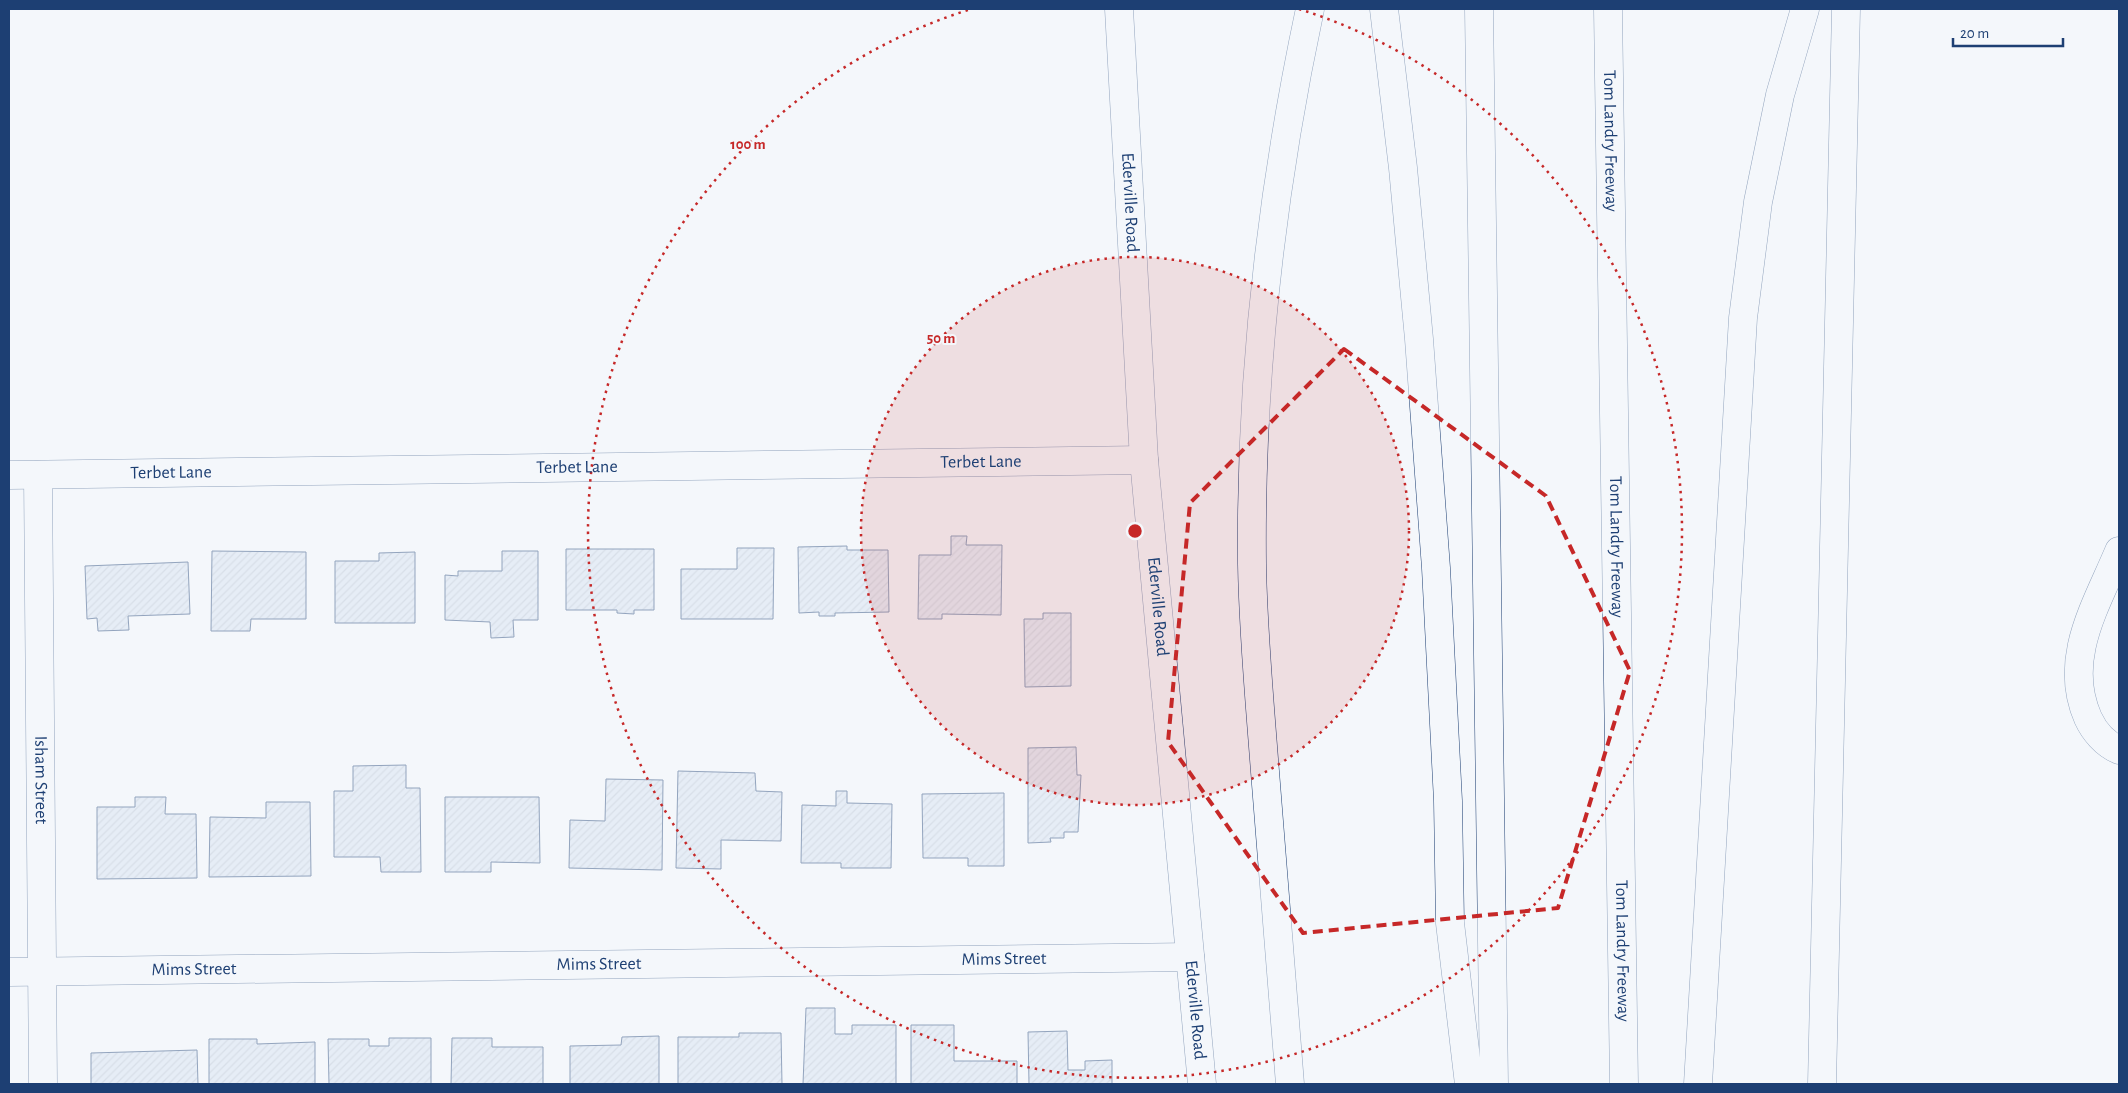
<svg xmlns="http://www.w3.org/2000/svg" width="2128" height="1093" viewBox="0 0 2128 1093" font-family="'Alegreya Sans',sans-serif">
<defs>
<pattern id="building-hatch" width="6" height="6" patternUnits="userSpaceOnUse" patternTransform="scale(1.25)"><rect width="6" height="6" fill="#d5e0f0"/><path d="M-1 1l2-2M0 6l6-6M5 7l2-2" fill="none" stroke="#b6c1d1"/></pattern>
</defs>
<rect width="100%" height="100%" fill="#f4f7fb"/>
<path fill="url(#building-hatch)" stroke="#1d3f73" d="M 951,536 L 967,536 L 966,545 L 1002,545 L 1001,615 L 942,614 L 942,619 L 918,619 L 919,555 L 951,555 Z
M 847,546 L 847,550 L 888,550 L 889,612 L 835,613 L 835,616 L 819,616 L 819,612 L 799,613 L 798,547 Z
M 737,548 L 774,548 L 773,619 L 681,619 L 681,569 L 737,569 Z
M 566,549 L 654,549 L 654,610 L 634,610 L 634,614 L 617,613 L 617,610 L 566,610 Z
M 212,551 L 306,552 L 306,619 L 251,619 L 250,631 L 211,631 Z
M 502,551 L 538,551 L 538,620 L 513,620 L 514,637 L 491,638 L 490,622 L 445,620 L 445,575 L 458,576 L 458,571 L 502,571 Z
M 415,552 L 415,623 L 335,623 L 335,561 L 379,561 L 379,553 Z
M 188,562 L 190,614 L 128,616 L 129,630 L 98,631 L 97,618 L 87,619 L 85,566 Z
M 1043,613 L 1071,613 L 1071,686 L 1025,687 L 1024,619 L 1043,619 Z
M 1076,747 L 1077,775 L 1081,775 L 1078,832 L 1064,832 L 1064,838 L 1050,838 L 1051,842 L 1028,843 L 1028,748 Z
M 406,765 L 406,788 L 420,788 L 421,872 L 381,872 L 380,857 L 334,857 L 334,791 L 353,791 L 353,766 Z
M 678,771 L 755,773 L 756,791 L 782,792 L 781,841 L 721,840 L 721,869 L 676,868 Z
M 606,779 L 663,780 L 662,870 L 569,868 L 570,820 L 605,821 Z
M 836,791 L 847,791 L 847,803 L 892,804 L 891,868 L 841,868 L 841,863 L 801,863 L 802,805 L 836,806 Z
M 1004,793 L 1004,866 L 968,866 L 968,858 L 923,858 L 922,794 Z
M 135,797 L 166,797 L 165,814 L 196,814 L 197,878 L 97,879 L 97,807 L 135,807 Z
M 445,797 L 539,797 L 540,863 L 491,862 L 491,872 L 445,872 Z
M 266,802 L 310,802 L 311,876 L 209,877 L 210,817 L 266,818 Z
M 806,1008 L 835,1008 L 835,1034 L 852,1034 L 852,1025 L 896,1025 L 896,1084 L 803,1084 Z
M 911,1025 L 954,1025 L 954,1061 L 1017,1061 L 1017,1084 L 911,1084 Z
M 1067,1031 L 1068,1070 L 1085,1070 L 1085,1061 L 1112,1060 L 1112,1084 L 1029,1084 L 1028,1032 Z
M 739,1033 L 781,1033 L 782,1084 L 678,1084 L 678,1037 L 739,1037 Z
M 659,1036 L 659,1084 L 570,1084 L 570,1046 L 621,1045 L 622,1037 Z
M 389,1038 L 431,1038 L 431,1084 L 329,1084 L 328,1039 L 369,1039 L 369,1046 L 389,1046 Z
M 452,1038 L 492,1038 L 492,1047 L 543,1047 L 543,1084 L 451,1084 Z
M 209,1039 L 257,1039 L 257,1044 L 315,1042 L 315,1084 L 209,1084 Z
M 197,1050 L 198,1084 L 91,1084 L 91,1053 Z"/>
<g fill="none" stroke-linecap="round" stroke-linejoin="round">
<g stroke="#1d3f73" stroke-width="29">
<g id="minor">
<path id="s1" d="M 1119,9 L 1144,460 L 1202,1084"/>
<path id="s2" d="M 9,475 L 1144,460"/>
<path id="s3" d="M 38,475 L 43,1084"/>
<path d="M 2119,551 C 2096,606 2062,659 2088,718 C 2094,731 2105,744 2119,750"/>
<path id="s4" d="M 9,972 L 1190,957"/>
</g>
</g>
<g stroke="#1d3f73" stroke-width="29">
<g id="highway">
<path d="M 1384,9 L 1403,168 L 1419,339 L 1436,568 L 1448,801 L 1450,923 L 1469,1084"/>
<path d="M 1479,9 L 1494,1084"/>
<path id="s5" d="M 1608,9 L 1624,1084"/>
<path d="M 1290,1084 C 1281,976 1272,868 1264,759 C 1259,694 1253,629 1252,564 C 1250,377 1271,192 1310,9"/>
<path d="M 1698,1084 L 1743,318 L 1758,202 L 1780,95 L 1805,9"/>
<path d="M 1822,1084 L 1846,9"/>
</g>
</g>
<use href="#minor" stroke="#f4f7fb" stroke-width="28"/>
<use href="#highway" stroke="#f4f7fb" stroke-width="28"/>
</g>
<path d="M0 0H2128V1093H0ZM 1344,349 L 1546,496 L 1630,671 L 1558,908 L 1303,933 L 1168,742 L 1190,503 Z" fill="#f4f7fb" fill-opacity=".55" fill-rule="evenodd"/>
<path fill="none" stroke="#c62828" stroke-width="4" stroke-dasharray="10 6" stroke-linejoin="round" d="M 1344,349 L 1546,496 L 1630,671 L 1558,908 L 1303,933 L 1168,742 L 1190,503 Z"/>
<circle cx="1135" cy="531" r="274" fill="#c62828" fill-opacity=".12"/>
<g fill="none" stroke="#c62828" stroke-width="2.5" stroke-dasharray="2.5 5">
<circle cx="1135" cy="531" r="274"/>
<path d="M1299 9A547 547 0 1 1 971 9"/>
</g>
<g text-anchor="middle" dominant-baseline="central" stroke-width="4" stroke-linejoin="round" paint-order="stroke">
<g font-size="18" fill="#1d3f73" stroke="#f4f7fb">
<text stroke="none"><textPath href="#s5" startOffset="132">Tom Landry Freeway</textPath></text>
<text stroke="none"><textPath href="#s1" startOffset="194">Ederville Road</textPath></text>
<text stroke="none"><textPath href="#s2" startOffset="972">Terbet Lane</textPath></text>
<text stroke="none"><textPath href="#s2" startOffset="568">Terbet Lane</textPath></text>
<text stroke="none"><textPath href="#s2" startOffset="162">Terbet Lane</textPath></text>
<text stroke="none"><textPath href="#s5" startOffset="538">Tom Landry Freeway</textPath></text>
<text stroke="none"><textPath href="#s1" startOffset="599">Ederville Road</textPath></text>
<text stroke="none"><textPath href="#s3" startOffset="305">Isham Street</textPath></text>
<text stroke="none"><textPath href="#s5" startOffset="942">Tom Landry Freeway</textPath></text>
<text stroke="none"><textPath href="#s4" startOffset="995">Mims Street</textPath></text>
<text stroke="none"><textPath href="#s4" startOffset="590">Mims Street</textPath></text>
<text stroke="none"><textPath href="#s4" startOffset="185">Mims Street</textPath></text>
<text stroke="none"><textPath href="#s1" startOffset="1004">Ederville Road</textPath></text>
</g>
</g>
<circle cx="1135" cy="531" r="8" fill="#c62828" stroke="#f4f7fb" stroke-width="2.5"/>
<g font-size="15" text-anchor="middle" font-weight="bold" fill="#c62828" stroke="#f4f7fb" stroke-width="4" stroke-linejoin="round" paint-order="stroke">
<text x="748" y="149">100 m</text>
<text x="941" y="343">50 m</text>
</g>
<rect width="2128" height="1093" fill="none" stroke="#1d3f73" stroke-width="20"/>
<path d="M1953 38v8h110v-8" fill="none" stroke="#1d3f73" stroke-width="2.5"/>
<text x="1960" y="38" font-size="15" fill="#1d3f73" stroke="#f4f7fb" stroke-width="4" paint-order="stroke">20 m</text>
</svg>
